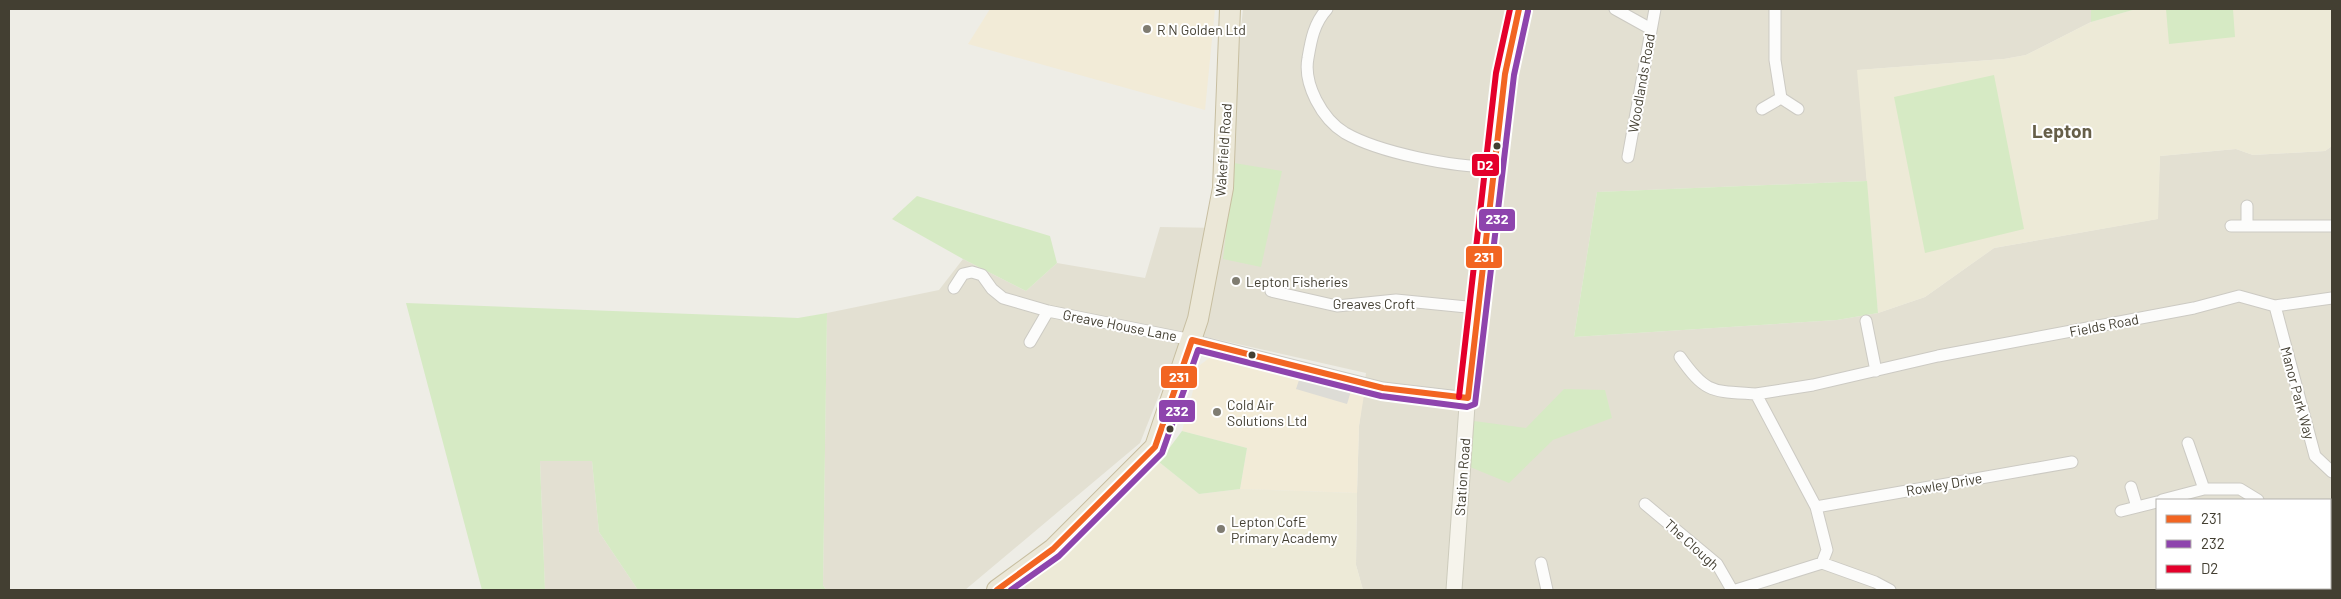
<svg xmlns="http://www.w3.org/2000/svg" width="2341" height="599" viewBox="0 0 2341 599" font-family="Barlow,sans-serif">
<rect width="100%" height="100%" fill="#eeede6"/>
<path fill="#e3e0d2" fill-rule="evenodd" d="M 1243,9 L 2091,9 L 2091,22 L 2026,55 L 2004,59 L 1858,70 L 1867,181 L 1597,192 L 1574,337 L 1837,320 L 1878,313 L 1925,297 L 1994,248 L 2157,219 L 2160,156 L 2236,149 L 2253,155 L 2325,151 L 2332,146 L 2332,590 L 1363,590 L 1356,565 L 1357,493 L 1359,426 L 1366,373 L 1184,332 L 1140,443 L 965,590 L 826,590 L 823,585 L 827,313 L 939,290 L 963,259 L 1026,291 L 1057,263 L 1145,278 L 1160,227 L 1221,228 ZM 2157,500 L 2330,500 L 2330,588 L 2157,588 Z
M 540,461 L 592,461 L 599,532 L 638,590 L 545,590 Z"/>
<path fill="#f2ebd7" d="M 990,9 L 1215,9 L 1205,110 L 968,44 Z
M 1212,356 L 1300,377 L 1364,395 L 1359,426 L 1357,493 L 1240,489 L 1247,448 L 1182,431 L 1200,365 Z"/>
<path fill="#edead7" d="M 2136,9 L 2332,9 L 2332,146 L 2325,151 L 2253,155 L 2236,149 L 2160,156 L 2158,219 L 1994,248 L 1925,297 L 1878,313 L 1857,70 L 2004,59 L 2026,55 L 2091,22 Z
M 1159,462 L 1199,494 L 1240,489 L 1357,493 L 1356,565 L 1363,590 L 1025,590 L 1026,582 Z"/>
<path fill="#d6eac4" d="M 2091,9 L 2136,9 L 2091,22 Z
M 2166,9 L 2233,9 L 2235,37 L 2169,44 Z
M 1994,75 L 2024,229 L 1925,253 L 1894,97 Z
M 1234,163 L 1282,171 L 1261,267 L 1223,259 Z
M 1867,181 L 1878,313 L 1837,320 L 1574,337 L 1597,192 Z
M 917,196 L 1050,236 L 1057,263 L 1026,291 L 963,259 L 892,219 Z
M 406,303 L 798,318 L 827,313 L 823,585 L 826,590 L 638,590 L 599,532 L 592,461 L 540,461 L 545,590 L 482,590 Z
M 1564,389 L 1605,390 L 1612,418 L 1553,440 L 1509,483 L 1470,467 L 1474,421 L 1526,428 Z
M 1182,431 L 1247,448 L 1240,489 L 1199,494 L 1159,462 Z"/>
<path fill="#dddcd6" d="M 1300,377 L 1351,391 L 1347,404 L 1296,389 Z"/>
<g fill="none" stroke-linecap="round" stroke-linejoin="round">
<g stroke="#cccac3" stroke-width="13">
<path id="street" d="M 1327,9 C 1314,23 1311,40 1308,58 C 1303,84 1322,119 1345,133 C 1380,153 1453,167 1493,167
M 1615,9 L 1651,29
M 1775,9 L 1775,60 L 1781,98
M 1762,109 L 1781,98 L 1798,109
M 1628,157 L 1655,9
M 2247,206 L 2247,226
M 2231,226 L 2332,226
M 954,288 L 963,274 L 972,272 L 982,275 L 992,289 L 1003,298 L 1048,311 L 1192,340 L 1383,388 L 1468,398
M 1271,291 L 1337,306 L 1396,300 L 1477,308
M 2275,306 L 2315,456 L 2332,472
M 1866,321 L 1876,371
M 1030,342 L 1048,311
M 1680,357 C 1706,394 1712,391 1756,394 L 1816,507 L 1827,550 L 1822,563
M 1756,394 L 1813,385 L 1938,356 L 2194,308 L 2239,296 L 2275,306 L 2332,298
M 2188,443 L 2204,489
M 2131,487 L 2137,507
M 2162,500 L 2204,489 L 2240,489 L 2258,500
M 1645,504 L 1717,564 L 1732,590
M 1816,507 L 2072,462
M 2121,511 L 2157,502
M 2330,513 L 2332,513
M 2330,544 L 2332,542
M 1541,563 L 1547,590
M 1736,590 L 1822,563 L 1875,582 L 1890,590
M 2270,590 L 2273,588"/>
</g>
<g stroke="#cdcbbc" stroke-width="17">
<path id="secondary" d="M 1454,590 L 1470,363 L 1505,74 L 1519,9"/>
</g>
<g stroke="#c7bea0" stroke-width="22">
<path id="highway" d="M 997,590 L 1053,549 L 1155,447 L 1198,319 L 1223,188 L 1230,9"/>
</g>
<use href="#street" stroke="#fcfcfb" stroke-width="11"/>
<use href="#secondary" stroke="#f6f4ec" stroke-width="15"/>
<use href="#highway" stroke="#ebe7d7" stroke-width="20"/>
<g stroke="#fff" stroke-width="10">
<path id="bus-1" d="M 997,590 L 1053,549 L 1155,447 L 1192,340 L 1383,388 L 1468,398 L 1505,74 L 1519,9"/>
</g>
<g stroke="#fff" stroke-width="10">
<path id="bus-2" d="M 1011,590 L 1059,556 L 1162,453 L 1198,350 L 1381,396 L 1467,407 L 1475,404 L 1514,75 L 1528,11"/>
</g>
<g stroke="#fff" stroke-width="10">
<path id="bus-3" d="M 1459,397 L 1496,73 L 1510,9"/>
</g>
<use href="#bus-1" stroke="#f26522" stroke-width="6"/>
<use href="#bus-2" stroke="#8e44ad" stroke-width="6"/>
<use href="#bus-3" stroke="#e4002b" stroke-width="6"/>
</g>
<g fill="#7f7c71" stroke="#fff" stroke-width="2">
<circle cx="1147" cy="29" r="5"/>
<circle cx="1236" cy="281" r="5"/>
<circle cx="1217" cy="412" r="5"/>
<circle cx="1221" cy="529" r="5"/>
</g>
<g fill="#433f32" stroke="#fff" stroke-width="2">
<circle cx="1497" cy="146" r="4.5"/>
<circle cx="1252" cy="355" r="4.5"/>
<circle cx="1170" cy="429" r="4.5"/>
</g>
<g text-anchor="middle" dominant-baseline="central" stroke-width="4" stroke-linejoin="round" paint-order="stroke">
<g font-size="14" fill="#433f32" stroke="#fff" text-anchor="start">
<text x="1157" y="29">R N Golden Ltd</text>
<text x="1246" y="281">Lepton Fisheries</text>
<text x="1227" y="404">Cold Air<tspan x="1227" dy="16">Solutions Ltd</tspan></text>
<text x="1231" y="521">Lepton CofE<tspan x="1231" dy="16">Primary Academy</tspan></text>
</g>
<g font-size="14" fill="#433f32" stroke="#fff">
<text transform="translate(1641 83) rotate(-80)">Woodlands Road</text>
<text transform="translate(1223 150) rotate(-86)">Wakefield Road</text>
<text x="1374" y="303">Greaves Croft</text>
<text transform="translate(1120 325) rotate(11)">Greave House Lane</text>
<text transform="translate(2104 325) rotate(-11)">Fields Road</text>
<text transform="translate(2298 393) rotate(75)">Manor Park Way</text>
<text transform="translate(1462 477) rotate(-86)">Station Road</text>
<text transform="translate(1944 484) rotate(-10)">Rowley Drive</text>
<text transform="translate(1692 544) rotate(42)">The Clough</text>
</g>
<g font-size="19" font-weight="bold" fill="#665f49" stroke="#fff">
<text x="2062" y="130">Lepton</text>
</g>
</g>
<g stroke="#fff" stroke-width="2">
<rect x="1471" y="153" width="29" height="24" rx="5" fill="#e4002b"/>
<rect x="1478" y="208" width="38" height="24" rx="5" fill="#8e44ad"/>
<rect x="1465" y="245" width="38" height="24" rx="5" fill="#f26522"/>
<rect x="1160" y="365" width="38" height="24" rx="5" fill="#f26522"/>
<rect x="1158" y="399" width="38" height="24" rx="5" fill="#8e44ad"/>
</g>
<g font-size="14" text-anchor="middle" font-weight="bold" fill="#fff">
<text x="1485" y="170">D2</text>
<text x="1497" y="224">232</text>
<text x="1484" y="262">231</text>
<text x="1179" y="382">231</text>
<text x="1177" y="416">232</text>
</g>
<rect width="2341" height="599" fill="none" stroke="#433f32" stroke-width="20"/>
<rect x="2156" y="499" width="175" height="90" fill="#ffffff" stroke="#b4b2ad"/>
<rect x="2166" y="515" width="25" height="8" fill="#f26522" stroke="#b4b2ad"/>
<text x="2201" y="524" font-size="15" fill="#433f32">231</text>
<rect x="2166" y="540" width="25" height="8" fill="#8e44ad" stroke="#b4b2ad"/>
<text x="2201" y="549" font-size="15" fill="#433f32">232</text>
<rect x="2166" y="565" width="25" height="8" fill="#e4002b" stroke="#b4b2ad"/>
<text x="2201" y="574" font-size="15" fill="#433f32">D2</text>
</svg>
